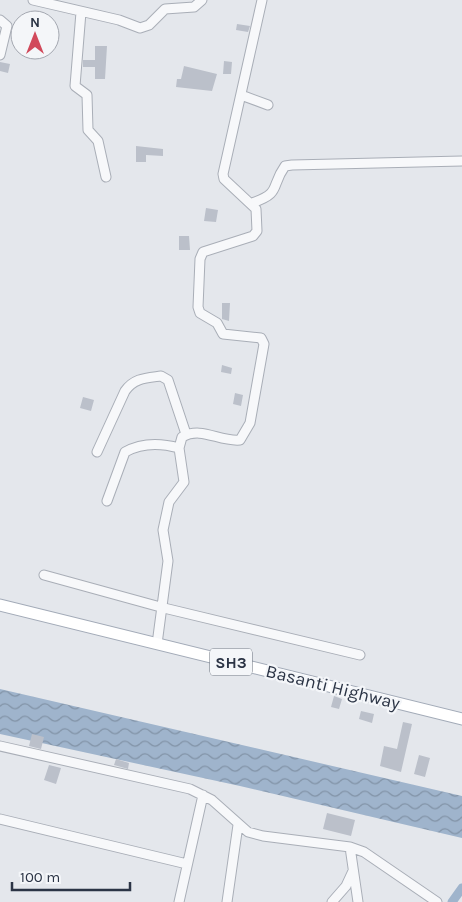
<svg xmlns="http://www.w3.org/2000/svg" width="462" height="902" viewBox="0 0 462 902" font-family="Karla,sans-serif">
<defs>
<pattern id="water-waves" width="16" height="10" patternUnits="userSpaceOnUse" patternTransform="scale(1.25)"><rect width="16" height="10" fill="#9fb4cc"/><path d="M0 5q4-4 8 0t8 0" fill="none" stroke="#8293a7"/></pattern>
</defs>
<rect width="100%" height="100%" fill="#e4e7ec"/>
<path fill="url(#water-waves)" d="M 0,689 L 462,796 L 462,838 L 240,786 L 0,734 Z"/>
<g fill="none" stroke-linecap="round" stroke-linejoin="round">
<path stroke="#9fb4cc" stroke-width="9" d="M 452,902 L 462,888"/>
</g>
<path fill="#bbc0ca" d="M 237,24 L 250,26 L 248,32 L 236,30 Z
M 95,46 L 107,46 L 105,79 L 95,79 L 95,67 L 83,67 L 83,60 L 95,60 Z
M 224,61 L 232,62 L 231,74 L 223,74 Z
M 0,62 L 10,64 L 8,73 L 0,71 Z
M 184,66 L 217,74 L 212,91 L 176,87 L 177,79 L 181,79 Z
M 136,146 L 163,149 L 163,156 L 146,155 L 146,162 L 136,162 Z
M 206,208 L 218,210 L 216,222 L 204,221 Z
M 179,236 L 189,236 L 190,250 L 179,250 Z
M 222,303 L 230,303 L 229,321 L 222,319 Z
M 222,365 L 232,368 L 231,374 L 221,372 Z
M 235,393 L 243,395 L 241,406 L 233,404 Z
M 83,397 L 94,400 L 91,411 L 80,408 Z
M 334,696 L 342,699 L 339,709 L 331,707 Z
M 361,711 L 374,714 L 372,723 L 359,719 Z
M 403,722 L 412,724 L 401,772 L 380,766 L 384,746 L 397,749 Z
M 32,734 L 44,737 L 41,749 L 29,746 Z
M 419,755 L 430,758 L 425,777 L 414,774 Z
M 116,759 L 129,763 L 128,769 L 114,765 Z
M 49,765 L 61,768 L 56,784 L 44,780 Z
M 327,813 L 355,820 L 351,836 L 323,829 Z"/>
<g fill="none" stroke-linecap="round" stroke-linejoin="round">
<g stroke="#a9aeb7" stroke-width="11">
<path id="minor" d="M 33,0 L 119,20 L 140,28 L 149,25 L 165,9 L 194,7 L 202,0
M 81,12 L 75,86 L 87,95 L 88,130 L 98,141 L 106,177
M 0,20 L 7,26 L 0,55
M 241,95 L 268,105
M 252,203 C 282,193 270,187 285,166 L 292,165 L 462,161
M 97,452 L 125,391 C 134,378 146,378 161,376 L 168,380 L 186,434
M 107,501 L 125,452 C 141,443 161,443 179,448
M 44,575 L 164,608 L 360,655
M 157,644 L 168,561 L 163,530 L 169,502 L 184,482 L 179,448 L 182,437 C 202,426 219,442 240,440 L 250,423 L 264,344 L 261,338 L 223,334 L 217,323 L 200,313 L 198,307 L 200,259 L 203,252 L 253,236 L 257,231 L 256,209 L 224,179 L 223,174 L 262,0
M 0,746 L 190,789 L 212,800 L 248,832 L 263,836 L 350,847 L 364,852 L 437,902
M 0,819 L 187,864
M 350,847 L 358,902
M 179,902 L 203,795
M 227,902 L 238,825
M 332,902 L 346,886 L 353,871"/>
</g>
<g stroke="#a3abb8" stroke-width="13">
<path id="major" d="M 0,605 L 462,719"/>
</g>
<use href="#minor" stroke="#f7f8fa" stroke-width="9"/>
<use href="#major" stroke="#fff" stroke-width="11"/>
</g>
<g text-anchor="middle" dominant-baseline="central" stroke-width="4.5" stroke-linejoin="round" paint-order="stroke">
<rect fill="#f4f6f9" stroke="#676e7b" stroke-width="1" x="210" y="648.5" width="42" height="27" rx="4"/>
<g font-size="16" font-weight="bold" fill="#2b3445">
<text x="231" y="662">SH3</text>
</g>
<g font-size="18" fill="#2b3445" stroke="#f4f6f9">
<text transform="translate(333 687) rotate(14)">Basanti Highway</text>
</g>
</g>
<g transform="translate(35 35)"><circle r="24" fill="#f4f6f9" stroke="#a4a8b1"/>
<path d="M0-4L9 19L0 12L-9 19Z" fill="#d1495b"/>
<text y="-8" font-size="14" font-weight="bold" text-anchor="middle" fill="#2b3445">N</text>
</g>
<path d="M12 882v8h118v-8" fill="none" stroke="#2b3445" stroke-width="2.5"/>
<text x="20" y="882" font-size="15" fill="#2b3445" stroke="#f4f6f9" stroke-width="4" paint-order="stroke">100 m</text>
</svg>
